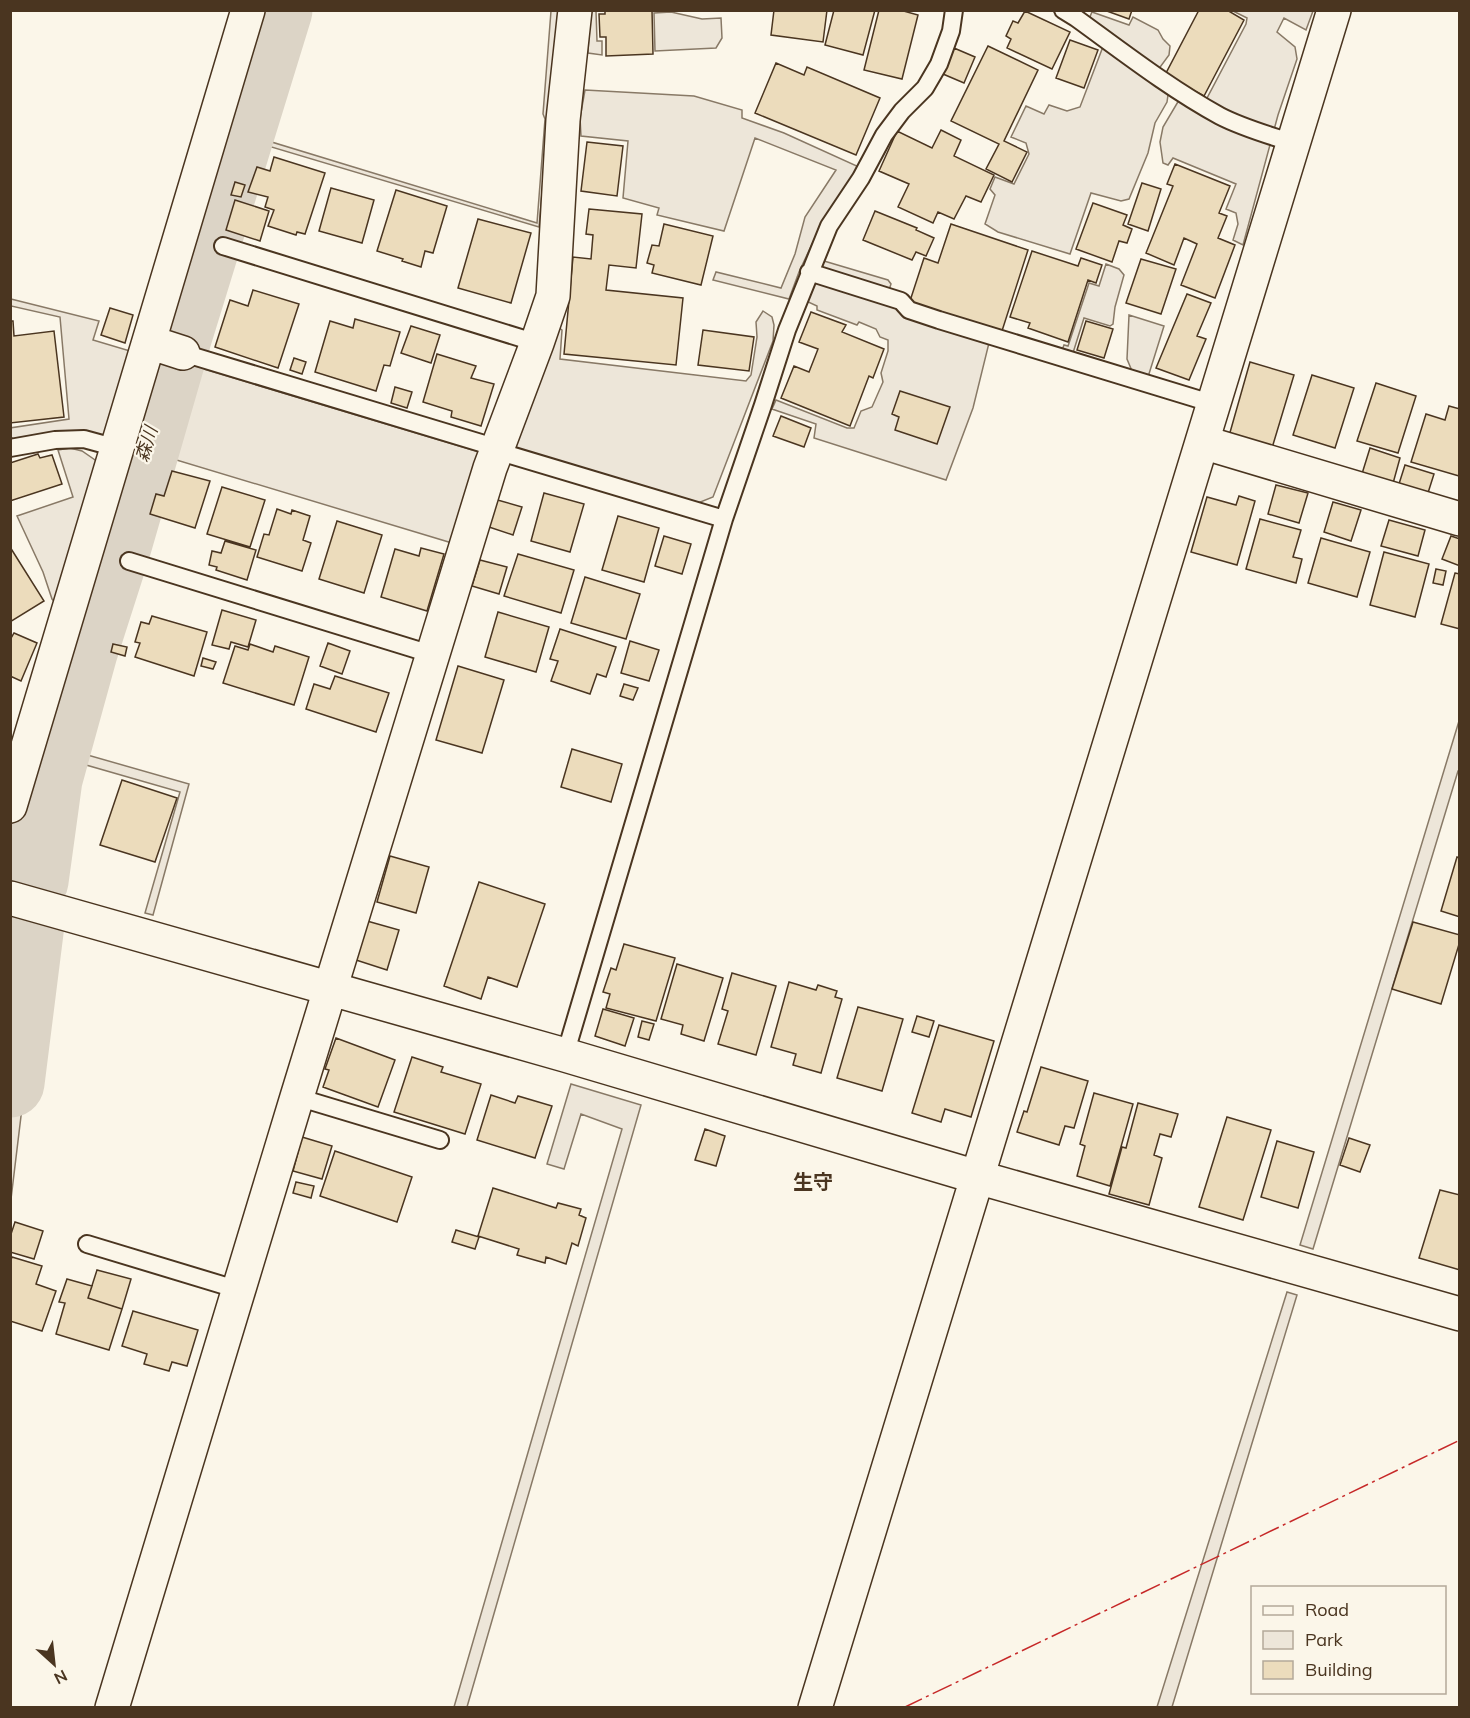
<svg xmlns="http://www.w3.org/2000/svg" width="1470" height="1718" viewBox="0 0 1470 1718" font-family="Mulish,'Noto Sans JP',sans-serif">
<rect width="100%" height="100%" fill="#fbf6e9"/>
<path fill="#ede6d9" stroke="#887966" stroke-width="1.5" d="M 284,11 L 290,11 L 252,136 L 537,223 L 545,119 L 543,114 L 551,11 L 558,11 L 539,227 L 245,139 Z
M 590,11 L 596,11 L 597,41 L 602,41 L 602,55 L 588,53 Z
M 1233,11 L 1313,11 L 1306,30 L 1284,18 L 1277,32 L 1295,47 L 1297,59 L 1278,115 L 1243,245 L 1233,240 L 1238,224 L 1236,213 L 1226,209 L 1236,184 L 1173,158 L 1168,165 L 1163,163 L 1160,142 L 1163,127 L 1179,100 L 1199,109 L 1207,98 L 1246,24 L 1247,18 Z
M 671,12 L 702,19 L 721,18 L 722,38 L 716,48 L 655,51 L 654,13 Z
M 1092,12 L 1129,25 L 1133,17 L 1158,30 L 1163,39 L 1170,46 L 1169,55 L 1158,70 L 1089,19 Z
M 1104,44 L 1161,86 L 1168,95 L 1167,102 L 1155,123 L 1148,153 L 1129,199 L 1121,201 L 1091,193 L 1070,254 L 998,232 L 985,224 L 995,195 L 990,189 L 995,177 L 1014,184 L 1029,154 L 1026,143 L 1011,137 L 1026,106 L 1044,114 L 1049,105 L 1067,111 L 1080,107 Z
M 585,90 L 694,96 L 742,110 L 742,118 L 784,133 L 859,167 L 822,223 L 799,272 L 789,299 L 713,280 L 716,272 L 781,288 L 795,254 L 805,217 L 836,170 L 755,138 L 724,231 L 657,215 L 659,208 L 623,198 L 628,141 L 581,136 L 580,118 Z
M 824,261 L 888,280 L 891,284 L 889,290 L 989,343 L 973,408 L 946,480 L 814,438 L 816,424 L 772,409 L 776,400 L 847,428 L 854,428 L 861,411 L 872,407 L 883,382 L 881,373 L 888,351 L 888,340 L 880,337 L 876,329 L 859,322 L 857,325 L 817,310 L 817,306 L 806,301 Z
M 1106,264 L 1119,269 L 1124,275 L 1115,307 L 1113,324 L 1110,326 L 1084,318 L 1072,356 L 1061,353 L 1064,345 L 1068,346 L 1089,283 L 1099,286 Z
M 11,299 L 99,321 L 93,340 L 130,351 L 106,436 L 85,431 L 70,431 L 15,440 L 11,437 L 10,428 L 69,419 L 60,317 L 11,306 Z
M 763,311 L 772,317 L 774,325 L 773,341 L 713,497 L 698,503 L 515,449 L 558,327 L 562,330 L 560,359 L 746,381 L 751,375 L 757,337 L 756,322 Z
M 1129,315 L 1164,326 L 1148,377 L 1132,371 L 1127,359 Z
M 177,361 L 479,452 L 452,543 L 150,452 Z
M 70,448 L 82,451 L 98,462 L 56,603 L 52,599 L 43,572 L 17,516 L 73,497 L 58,450 Z
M 114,576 L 122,578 L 70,750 L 189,784 L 153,915 L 145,913 L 180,792 L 79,763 L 60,823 L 52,887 L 41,884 L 55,780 Z
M 1459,721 L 1459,771 L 1458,771 L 1313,1249 L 1300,1245 Z
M 11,919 L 22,922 L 11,1014 L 10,919 Z
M 35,931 L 43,934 L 11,1199 L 11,1113 Z
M 571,1084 L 641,1105 L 467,1707 L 454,1707 L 622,1129 L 581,1114 L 564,1169 L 547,1164 Z
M 1287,1292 L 1297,1295 L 1172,1707 L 1157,1707 Z"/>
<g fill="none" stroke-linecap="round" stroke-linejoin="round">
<path stroke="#dcd4c6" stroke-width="69" d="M 34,881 L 48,779 L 83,652 L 117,546 L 177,338 L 278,10
M 10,1083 L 30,924"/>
</g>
<path fill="#ecdcbc" stroke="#4a3520" stroke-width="1.5" d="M 605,10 L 652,10 L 653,54 L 606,56 L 606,37 L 600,37 L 599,14 L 605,14 Z
M 774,10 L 827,10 L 823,42 L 771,35 Z
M 834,10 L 875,10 L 863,55 L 825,45 Z
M 879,10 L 900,10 L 918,15 L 902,79 L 864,70 Z
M 1104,10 L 1132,10 L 1129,19 Z
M 1199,10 L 1227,10 L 1244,20 L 1204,96 L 1165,75 Z
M 1025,11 L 1070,32 L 1052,69 L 1007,48 L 1011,39 L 1006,36 L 1013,21 L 1018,23 Z
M 1070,40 L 1098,50 L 1084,88 L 1056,78 Z
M 988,46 L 1038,70 L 1004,141 L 1027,152 L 1012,182 L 986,169 L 999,144 L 951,121 Z
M 954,48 L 975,57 L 964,83 L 943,74 Z
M 776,63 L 804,75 L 807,67 L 880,98 L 856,155 L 755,113 Z
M 941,130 L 961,140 L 954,156 L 994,175 L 981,202 L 966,196 L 954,219 L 938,212 L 933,223 L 898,207 L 909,184 L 879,171 L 897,131 L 932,148 Z
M 587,142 L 623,146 L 617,196 L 581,191 Z
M 274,157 L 325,173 L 305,234 L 297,232 L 296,235 L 268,226 L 274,210 L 265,207 L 268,197 L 248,192 L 257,167 L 270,171 Z
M 1175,164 L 1230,186 L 1219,213 L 1227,216 L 1218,238 L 1235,245 L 1215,298 L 1181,285 L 1197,244 L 1184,238 L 1174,265 L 1146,253 L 1173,186 L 1167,184 Z
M 235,182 L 245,185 L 241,197 L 231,195 Z
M 1142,183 L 1161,189 L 1148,231 L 1128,224 Z
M 331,188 L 374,200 L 362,243 L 319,231 Z
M 396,190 L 447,206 L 433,253 L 425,251 L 421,267 L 402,261 L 403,259 L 377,251 Z
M 235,200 L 269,211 L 260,241 L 226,230 Z
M 1093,203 L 1127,215 L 1123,225 L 1132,229 L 1127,243 L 1119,241 L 1112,262 L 1076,249 Z
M 589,209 L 642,214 L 636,268 L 609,265 L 606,290 L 683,298 L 676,365 L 564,354 L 573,257 L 591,259 L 593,235 L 586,234 Z
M 875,211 L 917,228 L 916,230 L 934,238 L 926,256 L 916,252 L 912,260 L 863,240 Z
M 478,219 L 531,233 L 511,303 L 458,288 Z
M 664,224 L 713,236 L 701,285 L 652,273 L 654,265 L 647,263 L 652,245 L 659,246 Z
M 951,224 L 1028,250 L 1001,334 L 909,304 L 924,258 L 938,263 Z
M 1032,251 L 1078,266 L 1081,258 L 1102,265 L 1096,283 L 1088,280 L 1068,342 L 1028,328 L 1030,323 L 1010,317 Z
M 1141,259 L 1176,269 L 1161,314 L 1126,303 Z
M 253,290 L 299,304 L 278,368 L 215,347 L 230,300 L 248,306 Z
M 1187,294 L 1211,303 L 1197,336 L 1206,339 L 1189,380 L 1156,368 Z
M 110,308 L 133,315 L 125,343 L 101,335 Z
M 811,312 L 846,325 L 842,332 L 884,349 L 873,378 L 869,376 L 850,426 L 781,398 L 794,366 L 809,372 L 818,349 L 799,342 Z
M 355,319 L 400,332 L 390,366 L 384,365 L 376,391 L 315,372 L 330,321 L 353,328 Z
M 10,321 L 13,321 L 14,336 L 54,331 L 64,417 L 10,423 Z
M 1086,321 L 1113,329 L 1104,358 L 1077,350 Z
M 411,326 L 440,335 L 431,363 L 401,353 Z
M 703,330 L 754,337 L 749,371 L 698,365 Z
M 437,354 L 476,366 L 471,378 L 494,384 L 481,426 L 451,417 L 452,411 L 423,402 Z
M 294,358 L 306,362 L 302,374 L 290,370 Z
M 1250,362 L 1294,375 L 1272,448 L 1229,436 Z
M 1312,375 L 1354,388 L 1335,448 L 1293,435 Z
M 1376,383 L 1416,396 L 1398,453 L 1357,441 Z
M 395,387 L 412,392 L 407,408 L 391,403 Z
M 900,391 L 950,407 L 937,444 L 895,430 L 899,417 L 892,414 Z
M 1449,406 L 1460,409 L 1459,476 L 1411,462 L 1426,414 L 1445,420 Z
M 781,416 L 811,428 L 804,447 L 773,436 Z
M 1370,448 L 1400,458 L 1392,487 L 1361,477 Z
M 38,454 L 40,458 L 52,455 L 62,484 L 10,501 L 10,463 Z
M 1405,465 L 1434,474 L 1427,496 L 1398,487 Z
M 172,471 L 210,481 L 195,528 L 150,514 L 156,494 L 164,496 Z
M 1276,485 L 1308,493 L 1299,523 L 1268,514 Z
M 222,487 L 265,500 L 250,547 L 207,534 Z
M 544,493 L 584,504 L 570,552 L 531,541 Z
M 1239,496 L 1255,501 L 1237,565 L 1191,552 L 1207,497 L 1236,505 Z
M 494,499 L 522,507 L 513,535 L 486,526 Z
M 1333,502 L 1361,510 L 1351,541 L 1324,532 Z
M 277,509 L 291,514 L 292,510 L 310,516 L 303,540 L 311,543 L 302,571 L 257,557 L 264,534 L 269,535 Z
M 618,516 L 659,528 L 644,582 L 602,570 Z
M 1260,519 L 1301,530 L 1293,557 L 1302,559 L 1296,583 L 1246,569 Z
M 1389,520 L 1425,530 L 1418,556 L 1381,546 Z
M 337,521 L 382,535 L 364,593 L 319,579 Z
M 664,536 L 691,544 L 682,574 L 655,566 Z
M 1451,536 L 1460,539 L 1460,566 L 1442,559 Z
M 1321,538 L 1370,552 L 1357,597 L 1308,583 Z
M 225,541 L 256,550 L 247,580 L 216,570 L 217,567 L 209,565 L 212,551 L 221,553 Z
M 10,547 L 44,601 L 10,622 Z
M 421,548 L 444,554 L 427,611 L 381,597 L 395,549 L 419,556 Z
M 1384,552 L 1429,564 L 1415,617 L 1370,605 Z
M 518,554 L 574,570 L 561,613 L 504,596 Z
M 480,560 L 507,567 L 499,594 L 472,586 Z
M 1436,569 L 1446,571 L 1443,585 L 1433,583 Z
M 1455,573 L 1460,574 L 1460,629 L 1441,624 Z
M 585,577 L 640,594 L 626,639 L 571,623 Z
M 222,610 L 256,620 L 248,647 L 231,642 L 229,649 L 212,645 Z
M 498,612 L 549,627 L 536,672 L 485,657 Z
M 152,616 L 207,632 L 194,676 L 135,657 L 140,643 L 135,642 L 141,622 L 149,624 Z
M 560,629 L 616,647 L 606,677 L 597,674 L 590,694 L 551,681 L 558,661 L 550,659 Z
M 14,633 L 37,643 L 21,681 L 10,676 L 10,640 Z
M 630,641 L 659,650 L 649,681 L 621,673 Z
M 328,643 L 350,651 L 342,674 L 320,666 Z
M 113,644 L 127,647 L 125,656 L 111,652 Z
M 250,644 L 273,652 L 275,646 L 309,657 L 294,705 L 223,683 L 235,646 L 248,650 Z
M 203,658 L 216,662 L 213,669 L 201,666 Z
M 458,666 L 504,680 L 482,753 L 436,740 Z
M 335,676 L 389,693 L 376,732 L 306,709 L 314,684 L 330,689 Z
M 624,684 L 638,688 L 633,700 L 620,696 Z
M 572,749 L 622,764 L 611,802 L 561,787 Z
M 122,780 L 177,798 L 155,862 L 100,845 Z
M 390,856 L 429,867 L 416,913 L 377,902 Z
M 1457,857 L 1460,858 L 1460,917 L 1441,911 Z
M 479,882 L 545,904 L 517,987 L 488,977 L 481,999 L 444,986 Z
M 367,921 L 399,930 L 387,970 L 356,960 Z
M 1413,922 L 1460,935 L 1460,941 L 1441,1004 L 1392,989 Z
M 624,944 L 675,958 L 656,1021 L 606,1008 L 610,994 L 603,992 L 611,968 L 616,970 Z
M 677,964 L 723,978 L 704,1041 L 681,1034 L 683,1025 L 661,1019 Z
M 732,973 L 776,986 L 756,1055 L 718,1044 L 728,1011 L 722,1009 Z
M 789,982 L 816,990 L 818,985 L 837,991 L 835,997 L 842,999 L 821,1073 L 793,1065 L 796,1054 L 771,1047 Z
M 858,1007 L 903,1019 L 882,1091 L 837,1078 Z
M 603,1009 L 634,1018 L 625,1046 L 595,1036 Z
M 917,1016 L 934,1021 L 929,1037 L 912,1032 Z
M 642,1021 L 654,1024 L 649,1040 L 638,1037 Z
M 939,1025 L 994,1041 L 971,1117 L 945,1109 L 941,1122 L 912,1113 Z
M 336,1038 L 395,1060 L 378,1107 L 323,1087 L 329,1070 L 325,1069 Z
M 412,1057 L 443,1067 L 441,1072 L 481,1084 L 465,1134 L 394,1112 Z
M 1041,1067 L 1088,1081 L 1074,1128 L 1065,1126 L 1059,1145 L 1017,1132 L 1024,1111 L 1027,1112 Z
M 1094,1093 L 1133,1104 L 1110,1186 L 1077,1176 L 1085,1146 L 1080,1144 Z
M 491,1095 L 515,1103 L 518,1096 L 552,1106 L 535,1158 L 477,1140 Z
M 1138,1103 L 1178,1114 L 1171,1137 L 1160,1134 L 1154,1155 L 1162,1158 L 1149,1205 L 1109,1194 L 1122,1147 L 1126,1148 Z
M 1227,1117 L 1271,1130 L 1243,1220 L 1199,1207 Z
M 705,1129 L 725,1136 L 716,1166 L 695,1160 Z
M 302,1137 L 332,1146 L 322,1179 L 293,1171 Z
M 1349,1138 L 1370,1145 L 1360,1172 L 1340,1165 Z
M 1277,1141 L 1314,1152 L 1298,1208 L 1261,1197 Z
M 335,1151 L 412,1177 L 397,1222 L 320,1196 Z
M 296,1182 L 314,1186 L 311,1198 L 293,1193 Z
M 493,1188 L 556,1208 L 558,1203 L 581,1209 L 579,1215 L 586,1218 L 578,1246 L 572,1243 L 566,1264 L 546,1257 L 545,1263 L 517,1255 L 519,1249 L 478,1236 Z
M 1440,1190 L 1460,1195 L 1460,1270 L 1419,1258 Z
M 15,1222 L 43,1231 L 34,1259 L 10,1252 L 10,1237 Z
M 456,1230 L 479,1237 L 475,1249 L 452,1242 Z
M 12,1257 L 42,1266 L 36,1284 L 56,1291 L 42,1331 L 10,1321 L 10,1263 Z
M 97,1270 L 131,1279 L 122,1309 L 88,1298 Z
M 67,1279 L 92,1286 L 88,1298 L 122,1309 L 109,1350 L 56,1334 L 65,1303 L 59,1302 Z
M 133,1311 L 198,1330 L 187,1366 L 172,1362 L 169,1371 L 144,1364 L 147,1354 L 122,1346 Z"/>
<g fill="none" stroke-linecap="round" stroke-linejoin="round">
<g stroke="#4a3520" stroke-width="20">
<path id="lane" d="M 1063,10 L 1076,18 C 1123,52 1169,88 1220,116 C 1243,128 1269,135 1293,143
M 223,246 L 537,343
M 809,272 L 901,301 L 909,310 L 939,320 L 1214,404
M 183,353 L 481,443 L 497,451 L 724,519
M 10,448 L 55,440 L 84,439 L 117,448
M 129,561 L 434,655
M 565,1055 L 724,519 L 763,405 L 787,330 L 829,226 L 861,178 L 884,135 L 902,111 L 925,88 L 939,64 L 951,31 L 954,10
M 297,1097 L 440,1140
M 87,1244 L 239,1290"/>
</g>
<g stroke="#4a3520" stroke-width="36">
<path id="street" d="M 149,342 L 183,353
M 1202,442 L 1460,519
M 10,806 L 248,10
M 10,898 L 565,1055 L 977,1177 L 1460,1314
M 112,1708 L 297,1097 L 490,468 L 537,343 L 553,296 L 563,120 L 575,10
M 815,1708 L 1334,10"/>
</g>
<use href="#lane" stroke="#fbf6e9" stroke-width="16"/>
<use href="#street" stroke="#fbf6e9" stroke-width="33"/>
<path stroke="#c62828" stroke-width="1.5" stroke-dasharray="21 4.5 3 4.5" stroke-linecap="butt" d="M 903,1708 L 1460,1440"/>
</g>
<g text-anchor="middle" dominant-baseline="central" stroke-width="4.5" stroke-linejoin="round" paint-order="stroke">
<g font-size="18" font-style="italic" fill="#4a3520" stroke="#fbf6e9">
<text transform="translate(146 444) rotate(-73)">森川</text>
</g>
<g font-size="20" font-weight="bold" fill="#4a3520" stroke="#fbf6e9">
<text x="813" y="1181">生守</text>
</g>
</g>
<rect width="1470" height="1718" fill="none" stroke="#4a3520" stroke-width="24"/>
<rect x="1251" y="1586" width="195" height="108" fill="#fbf6e9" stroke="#b4a999" stroke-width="1.5"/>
<rect x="1263" y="1606" width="30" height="9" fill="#fbf6e9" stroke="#b4a999" stroke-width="1.5"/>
<text x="1305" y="1616" font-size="18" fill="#4a3520">Road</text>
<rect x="1263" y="1631" width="30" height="18" fill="#ede6d9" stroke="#b4a999" stroke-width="1.5"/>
<text x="1305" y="1646" font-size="18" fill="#4a3520">Park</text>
<rect x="1263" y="1661" width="30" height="18" fill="#ecdcbc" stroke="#b4a999" stroke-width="1.5"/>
<text x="1305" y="1676" font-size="18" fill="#4a3520">Building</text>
<g transform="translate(54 1664) rotate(153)" stroke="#fbf6e9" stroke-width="4.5" paint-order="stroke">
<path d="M0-4.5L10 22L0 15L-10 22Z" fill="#4a3520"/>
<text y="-9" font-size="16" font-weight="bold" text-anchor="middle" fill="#4a3520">N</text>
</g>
</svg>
